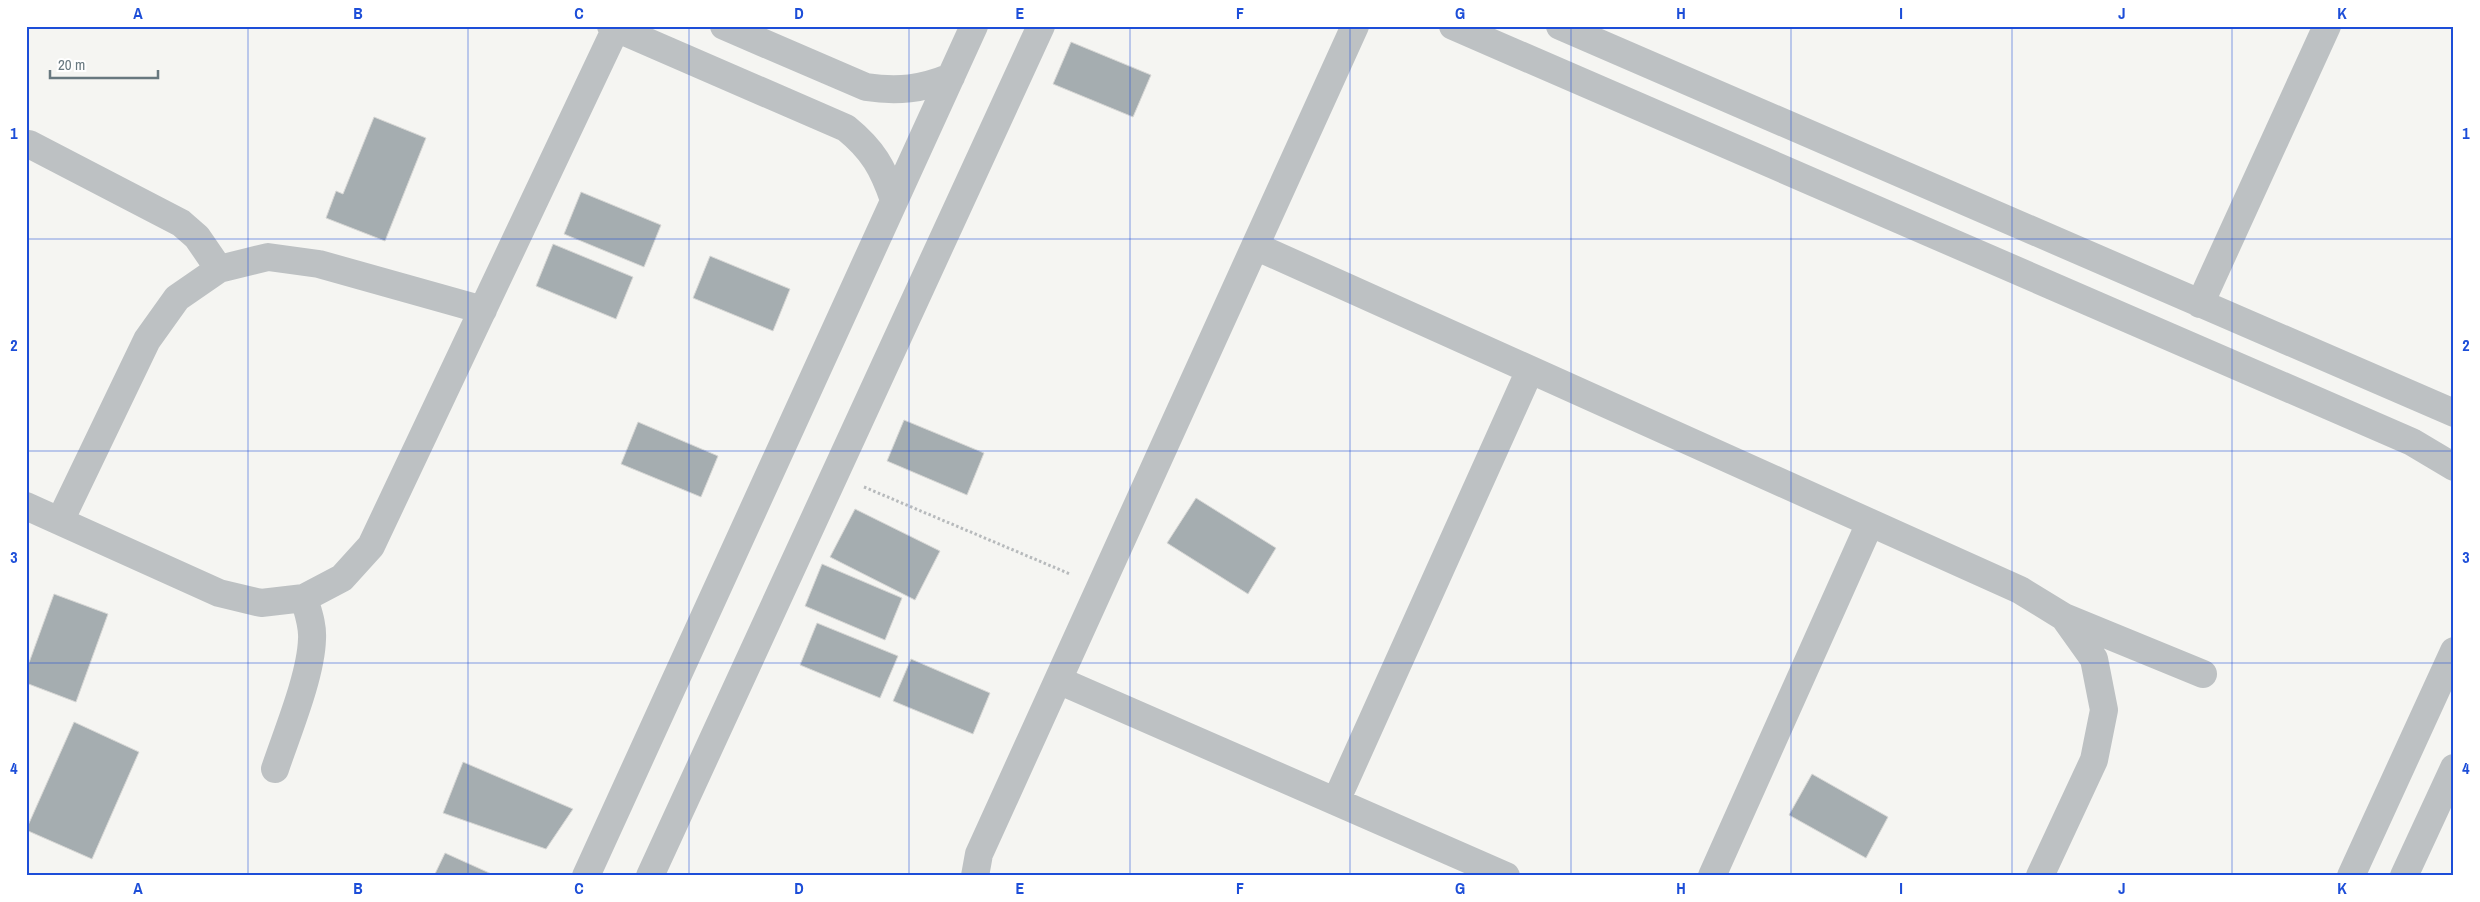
<svg xmlns="http://www.w3.org/2000/svg" width="2480" height="902" viewBox="0 0 2480 902" font-family="'Archivo Narrow',sans-serif">
<rect width="100%" height="100%" fill="#f5f5f2"/>
<path fill="#a5adb0" stroke="#d7d7d5" d="M 1071,42 L 1151,75 L 1133,117 L 1053,84 Z
M 374,117 L 426,138 L 385,241 L 326,218 L 336,191 L 343,194 Z
M 581,192 L 661,225 L 644,267 L 564,234 Z
M 553,244 L 633,277 L 616,319 L 536,286 Z
M 710,256 L 790,289 L 773,331 L 693,298 Z
M 904,420 L 984,453 L 967,495 L 887,461 Z
M 638,422 L 718,456 L 701,497 L 621,464 Z
M 1196,498 L 1276,548 L 1248,594 L 1167,543 Z
M 855,509 L 940,551 L 915,600 L 830,557 Z
M 822,564 L 902,598 L 885,640 L 805,606 Z
M 54,594 L 108,614 L 76,702 L 26,683 L 26,671 Z
M 817,623 L 898,656 L 880,698 L 800,665 Z
M 911,659 L 990,693 L 973,734 L 893,701 Z
M 74,722 L 139,752 L 92,859 L 26,830 Z
M 463,762 L 573,809 L 546,849 L 443,813 Z
M 1812,774 L 1888,817 L 1866,858 L 1789,815 Z
M 445,853 L 496,876 L 434,876 Z"/>
<g fill="none" stroke-linecap="round" stroke-linejoin="round">
<path stroke="#b7babc" stroke-width="3" stroke-dasharray="2.5 2.5" stroke-linecap="butt" d="M 864,487 L 1070,574"/>
<path stroke="#bdc1c3" stroke-width="28" d="M 611,26 L 846,128 C 873,150 883,168 894,200
M 724,26 L 866,87 C 898,92 922,89 951,77
M 1453,26 L 2412,442 L 2454,467
M 1560,26 L 2454,413
M 29,144 L 181,223 L 197,237 L 219,269
M 1255,246 L 2020,590 L 2064,617 L 2094,659 L 2104,710 L 2094,760 L 2040,876
M 2200,304 L 2327,26
M 26,506 L 219,593 L 261,603 L 304,598 L 342,578 L 371,546 L 616,28
M 60,521 L 147,340 L 177,298 L 219,269 L 268,257 L 319,264 L 483,310
M 2064,617 L 2203,674
M 1058,680 L 1506,876
M 275,769 C 287,733 311,676 312,639 C 313,625 308,612 304,598
M 1336,801 L 1530,370
M 586,876 L 974,26
M 650,876 L 1041,26
M 975,876 L 979,854 L 1355,26
M 1712,876 L 1870,523
M 2351,876 L 2454,651
M 2404,876 L 2454,768"/>
</g>
<path fill="none" stroke="#1d4ed8" stroke-width="1" stroke-opacity="0.55" d="M 248,26 L 248,876M 468,26 L 468,876M 689,26 L 689,876M 909,26 L 909,876M 1130,26 L 1130,876M 1350,26 L 1350,876M 1571,26 L 1571,876M 1791,26 L 1791,876M 2012,26 L 2012,876M 2232,26 L 2232,876M 26,239 L 2454,239M 26,451 L 2454,451M 26,663 L 2454,663"/>
<rect width="2480" height="902" fill="none" stroke="#ffffff" stroke-width="55"/>
<path d="M50 70v8h108v-8" fill="none" stroke="#68787f" stroke-width="2.5"/>
<text x="58" y="70" font-size="15" fill="#68787f" stroke="#ffffff" stroke-width="4" paint-order="stroke">20 m</text>
<rect x="28" y="28" width="2424" height="846" fill="none" stroke="#1d4ed8" stroke-width="2"/>
<g font-size="16" text-anchor="middle" font-weight="bold" fill="#1d4ed8">
<text x="138" y="19">A</text>
<text x="358" y="19">B</text>
<text x="579" y="19">C</text>
<text x="799" y="19">D</text>
<text x="1020" y="19">E</text>
<text x="1240" y="19">F</text>
<text x="1460" y="19">G</text>
<text x="1681" y="19">H</text>
<text x="1901" y="19">I</text>
<text x="2122" y="19">J</text>
<text x="2342" y="19">K</text>
<text x="14" y="139">1</text>
<text x="2466" y="139">1</text>
<text x="14" y="351">2</text>
<text x="2466" y="351">2</text>
<text x="14" y="563">3</text>
<text x="2466" y="563">3</text>
<text x="14" y="774">4</text>
<text x="2466" y="774">4</text>
<text x="138" y="894">A</text>
<text x="358" y="894">B</text>
<text x="579" y="894">C</text>
<text x="799" y="894">D</text>
<text x="1020" y="894">E</text>
<text x="1240" y="894">F</text>
<text x="1460" y="894">G</text>
<text x="1681" y="894">H</text>
<text x="1901" y="894">I</text>
<text x="2122" y="894">J</text>
<text x="2342" y="894">K</text>
</g>
</svg>
